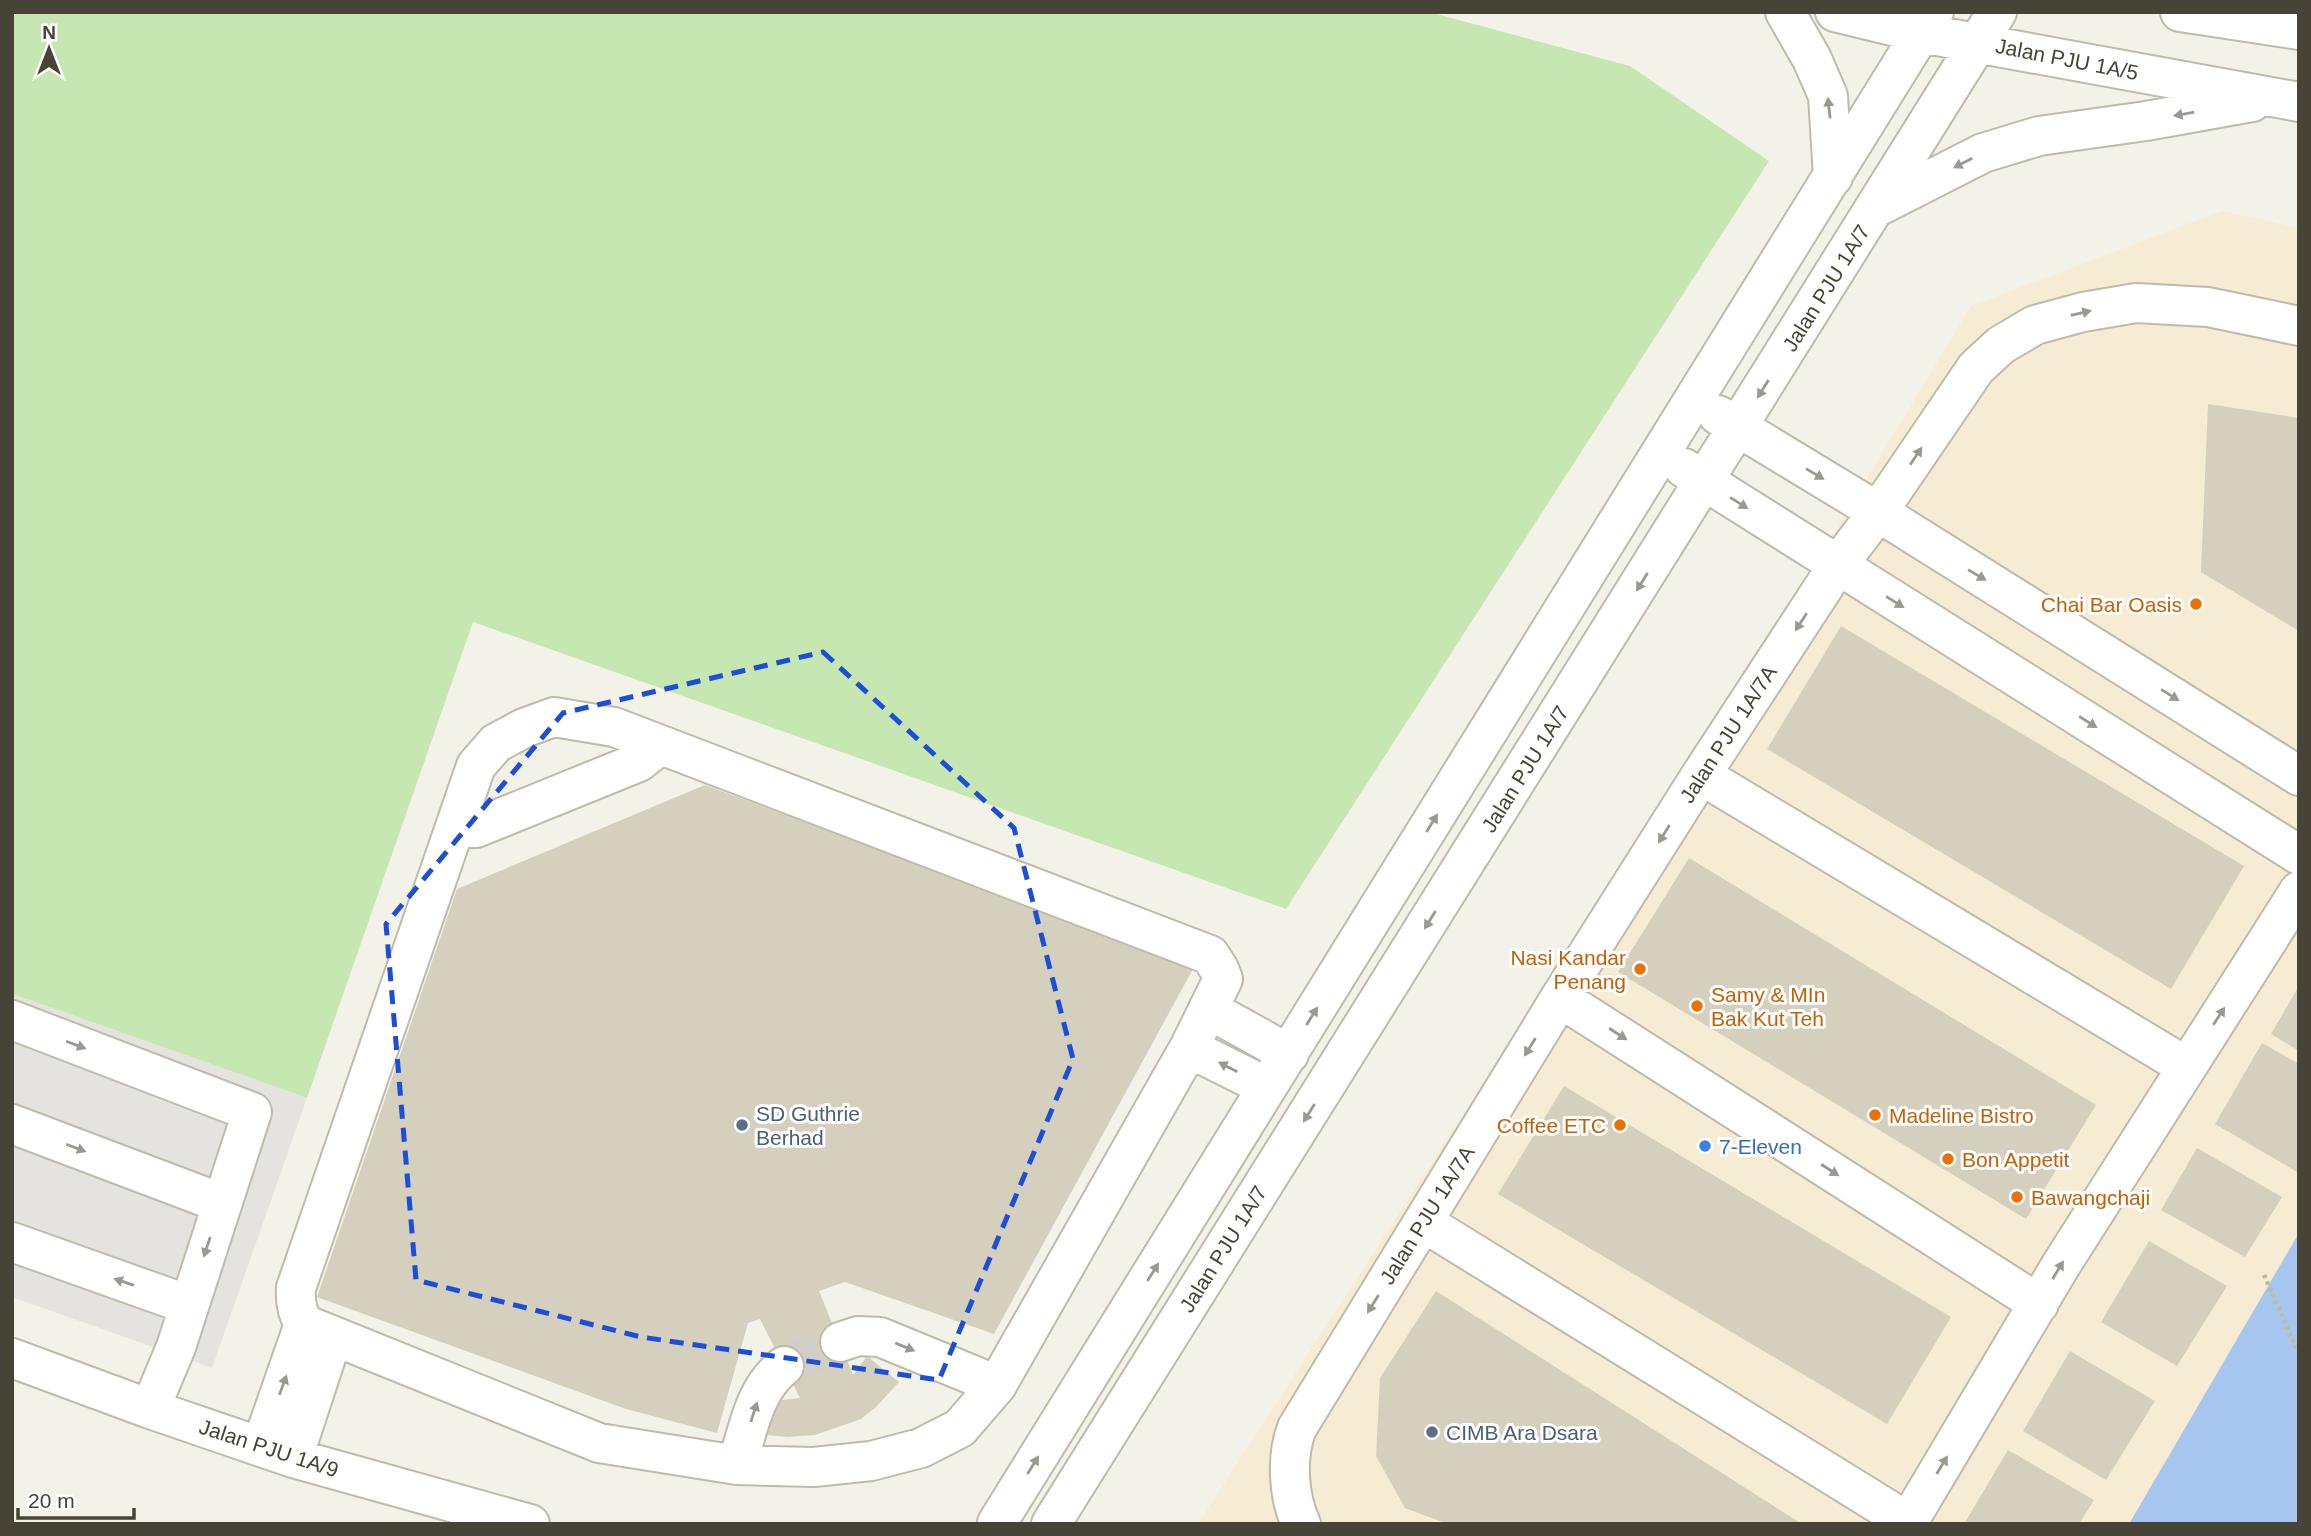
<svg xmlns="http://www.w3.org/2000/svg" width="2311" height="1536" viewBox="0 0 2311 1536" font-family="Arial,sans-serif">
<rect width="100%" height="100%" fill="#f3f2e8"/>
<path fill="#f5ecd3" d="M 2222,211 L 2299,228 L 2299,1524 L 1198,1524 L 1755,663 L 1971,306 Z"/>
<path fill="#c7e7b2" d="M 12,12 L 1429,12 L 1630,66 L 1769,161 L 1286,909 L 473,622 L 307,1098 L 12,994 Z"/>
<path fill="#e5e3df" d="M 12,994 L 307,1098 L 212,1368 L 12,1297 Z"/>
<path fill="#a6c6ef" d="M 2299,1233 L 2299,1524 L 2129,1524 Z"/>
<path fill="#d5cfbd" d="M 2208,404 L 2299,418 L 2299,631 L 2201,572 Z
M 1841,626 L 2244,866 L 2171,989 L 1767,749 Z
M 705,785 L 1194,967 L 994,1334 L 845,1282 L 819,1291 L 853,1375 L 867,1356 L 899,1382 L 876,1407 L 861,1419 L 815,1435 L 787,1437 L 758,1434 L 763,1402 L 800,1398 L 760,1319 L 748,1323 L 717,1433 L 626,1409 L 317,1297 L 457,889 Z
M 1689,858 L 2096,1105 L 2026,1219 L 1618,972 Z
M 2299,986 L 2299,1051 L 2271,1034 Z
M 2262,1043 L 2299,1064 L 2299,1173 L 2215,1124 Z
M 1564,1086 L 1951,1317 L 1887,1424 L 1498,1194 Z
M 2197,1148 L 2282,1197 L 2245,1257 L 2161,1210 Z
M 2149,1241 L 2227,1286 L 2177,1366 L 2101,1322 Z
M 1436,1291 L 1802,1524 L 1448,1524 L 1405,1508 L 1376,1456 L 1380,1378 Z
M 2070,1351 L 2155,1401 L 2106,1480 L 2023,1431 Z
M 2008,1450 L 2094,1500 L 2079,1524 L 1964,1524 Z"/>
<g fill="none" stroke-linecap="round" stroke-linejoin="round">
<path stroke="#d1cfc5" stroke-width="38" stroke-dasharray="38 19" stroke-linecap="butt" d="M 784,1366 L 840,1342"/>
<g stroke="#bfbbaa" stroke-width="42">
<path id="minor" d="M 1785,12 L 1812,59 L 1828,96 L 1833,177
M 1835,12 L 1921,33 L 2299,102
M 2180,12 L 2299,30
M 1877,207 L 1983,153 L 2039,136 L 2146,121 L 2252,102
M 1718,415 L 1878,512 L 2299,776
M 1684,468 L 2299,855
M 554,717 L 614,727 L 1210,955 L 1219,969 L 1223,979 L 1189,1048 L 997,1385 L 960,1428 L 921,1448 L 871,1461 L 814,1467 L 737,1465 L 599,1443 L 304,1324 C 297,1313 295,1301 296,1288 L 476,766 L 496,743 L 524,728 Z
M 1701,775 L 2187,1067
M 455,828 L 476,828 L 639,762 L 660,745
M 1560,998 L 2039,1304
M 1208,1009 L 1289,1054
M 12,1020 L 252,1112 L 176,1347 L 150,1409
M 1189,1048 L 1267,1087
M 12,1124 L 221,1203
M 1423,1222 L 1908,1522
M 12,1242 L 189,1305
M 840,1342 L 858,1336 L 880,1337 L 997,1385
M 12,1358 L 150,1409 L 293,1458 L 530,1524
M 261,1447 L 304,1324
M 293,1458 L 333,1336
M 737,1465 C 748,1430 754,1389 784,1366
M 997,1523 L 1934,12
M 1051,1524 L 1997,12
M 1301,1524 C 1288,1496 1286,1456 1297,1428 L 1560,998 L 1701,775 L 1838,565 L 1878,512 L 1976,368 L 2001,345 L 2035,325 L 2083,312 L 2136,303 L 2208,307 L 2299,326
M 1907,1524 L 2061,1265 L 2299,891"/>
</g>
<path stroke="#c0b99c" stroke-width="4.5" stroke-dasharray="3.5 3.5" stroke-linecap="butt" d="M 2264,1275 L 2299,1354"/>
<use href="#minor" stroke="#fff" stroke-width="38"/>
</g>
<defs><path id="oneway-solid" d="M-6-.8H1V-3.2L6.5 0L1 3.2V.8H-6Z" transform="scale(1.75)"/></defs>
<g fill="#9a9891">
<use href="#oneway-solid" transform="translate(1829 108) rotate(-96)"/>
<use href="#oneway-solid" transform="translate(2184 114) rotate(170)"/>
<use href="#oneway-solid" transform="translate(1963 163) rotate(153)"/>
<use href="#oneway-solid" transform="translate(2081 313) rotate(-13)"/>
<use href="#oneway-solid" transform="translate(1763 389) rotate(122)"/>
<use href="#oneway-solid" transform="translate(1916 456) rotate(-56)"/>
<use href="#oneway-solid" transform="translate(1815 474) rotate(31)"/>
<use href="#oneway-solid" transform="translate(1739 503) rotate(32)"/>
<use href="#oneway-solid" transform="translate(1977 575) rotate(31)"/>
<use href="#oneway-solid" transform="translate(1642 582) rotate(122)"/>
<use href="#oneway-solid" transform="translate(1895 602) rotate(32)"/>
<use href="#oneway-solid" transform="translate(1801 622) rotate(123)"/>
<use href="#oneway-solid" transform="translate(2170 695) rotate(32)"/>
<use href="#oneway-solid" transform="translate(2088 722) rotate(32)"/>
<use href="#oneway-solid" transform="translate(1432 823) rotate(-58)"/>
<use href="#oneway-solid" transform="translate(1664 834) rotate(122)"/>
<use href="#oneway-solid" transform="translate(1430 920) rotate(122)"/>
<use href="#oneway-solid" transform="translate(1312 1016) rotate(-58)"/>
<use href="#oneway-solid" transform="translate(2219 1016) rotate(-57)"/>
<use href="#oneway-solid" transform="translate(1618 1034) rotate(33)"/>
<use href="#oneway-solid" transform="translate(76 1045) rotate(21)"/>
<use href="#oneway-solid" transform="translate(1530 1047) rotate(122)"/>
<use href="#oneway-solid" transform="translate(1228 1067) rotate(-153)"/>
<use href="#oneway-solid" transform="translate(1309 1113) rotate(122)"/>
<use href="#oneway-solid" transform="translate(76 1148) rotate(21)"/>
<use href="#oneway-solid" transform="translate(1830 1170) rotate(33)"/>
<use href="#oneway-solid" transform="translate(207 1247) rotate(108)"/>
<use href="#oneway-solid" transform="translate(2058 1270) rotate(-59)"/>
<use href="#oneway-solid" transform="translate(1153 1272) rotate(-58)"/>
<use href="#oneway-solid" transform="translate(124 1282) rotate(-161)"/>
<use href="#oneway-solid" transform="translate(1373 1304) rotate(122)"/>
<use href="#oneway-solid" transform="translate(905 1347) rotate(22)"/>
<use href="#oneway-solid" transform="translate(283 1385) rotate(-70)"/>
<use href="#oneway-solid" transform="translate(754 1412) rotate(-72)"/>
<use href="#oneway-solid" transform="translate(1033 1465) rotate(-58)"/>
<use href="#oneway-solid" transform="translate(1942 1465) rotate(-59)"/>
</g>
<path fill="none" stroke="#1d4ed8" stroke-width="5" stroke-dasharray="14 9" stroke-linejoin="round" d="M 823,652 L 1014,828 L 1073,1059 L 939,1380 L 641,1337 L 416,1280 L 386,924 L 563,713 Z"/>
<g fill="#e8710a" stroke="#fff" stroke-width="2.5">
<circle cx="2196" cy="604" r="7"/>
<circle cx="1640" cy="969" r="7"/>
<circle cx="1697" cy="1006" r="7"/>
<circle cx="1875" cy="1115" r="7"/>
<circle cx="1620" cy="1125" r="7"/>
<circle cx="1948" cy="1159" r="7"/>
<circle cx="2017" cy="1197" r="7"/>
</g>
<g fill="#5c6f8a" stroke="#fff" stroke-width="2.5">
<circle cx="742" cy="1125" r="7"/>
<circle cx="1432" cy="1432" r="7"/>
</g>
<circle fill="#3f7fe0" stroke="#fff" stroke-width="2.5" cx="1705" cy="1146" r="7"/>
<g text-anchor="middle" dominant-baseline="central" stroke-width="6" stroke-linejoin="round" paint-order="stroke">
<g font-size="21" fill="#474337" stroke="#fff">
<text transform="translate(2067 59) rotate(11)">Jalan PJU 1A/5</text>
<text transform="translate(1826 288) rotate(-58)">Jalan PJU 1A/7</text>
<text transform="translate(1728 734) rotate(-57)">Jalan PJU 1A/7A</text>
<text transform="translate(1525 769) rotate(-58)">Jalan PJU 1A/7</text>
<text transform="translate(1427 1215) rotate(-58)">Jalan PJU 1A/7A</text>
<text transform="translate(1223 1249) rotate(-58)">Jalan PJU 1A/7</text>
<text transform="translate(269 1448) rotate(18)">Jalan PJU 1A/9</text>
</g>
<g font-size="21" fill="#c56008" stroke="#fff" text-anchor="start">
<text x="2182" y="604" text-anchor="end">Chai Bar Oasis</text>
<text x="1626" y="957" text-anchor="end">Nasi Kandar<tspan x="1626" dy="24">Penang</tspan></text>
<text x="1711" y="994">Samy &amp; MIn<tspan x="1711" dy="24">Bak Kut Teh</tspan></text>
<text x="1889" y="1115">Madeline Bistro</text>
<text x="1606" y="1125" text-anchor="end">Coffee ETC</text>
<text x="1962" y="1159">Bon Appetit</text>
<text x="2031" y="1197">Bawangchaji</text>
</g>
<g font-size="21" fill="#4e5e75" stroke="#fff" text-anchor="start">
<text x="756" y="1113">SD Guthrie<tspan x="756" dy="24">Berhad</tspan></text>
<text x="1446" y="1432">CIMB Ara Dsara</text>
</g>
<g font-size="21" fill="#366cbe" stroke="#fff" text-anchor="start">
<text x="1719" y="1146">7-Eleven</text>
</g>
</g>
<rect width="2311" height="1536" fill="none" stroke="#474337" stroke-width="28"/>
<g transform="translate(49 49)" stroke="#ffffff" stroke-width="5" paint-order="stroke">
<path d="M0-5L12 26L0 18L-12 26Z" fill="#474337"/>
<text y="-10" font-size="19" font-weight="bold" text-anchor="middle" fill="#474337">N</text>
</g>
<path d="M18 1508v10h116v-10" fill="none" stroke="#474337" stroke-width="3.5"/>
<text x="28" y="1508" font-size="21" fill="#474337" stroke="#ffffff" stroke-width="5" paint-order="stroke">20 m</text>
</svg>
